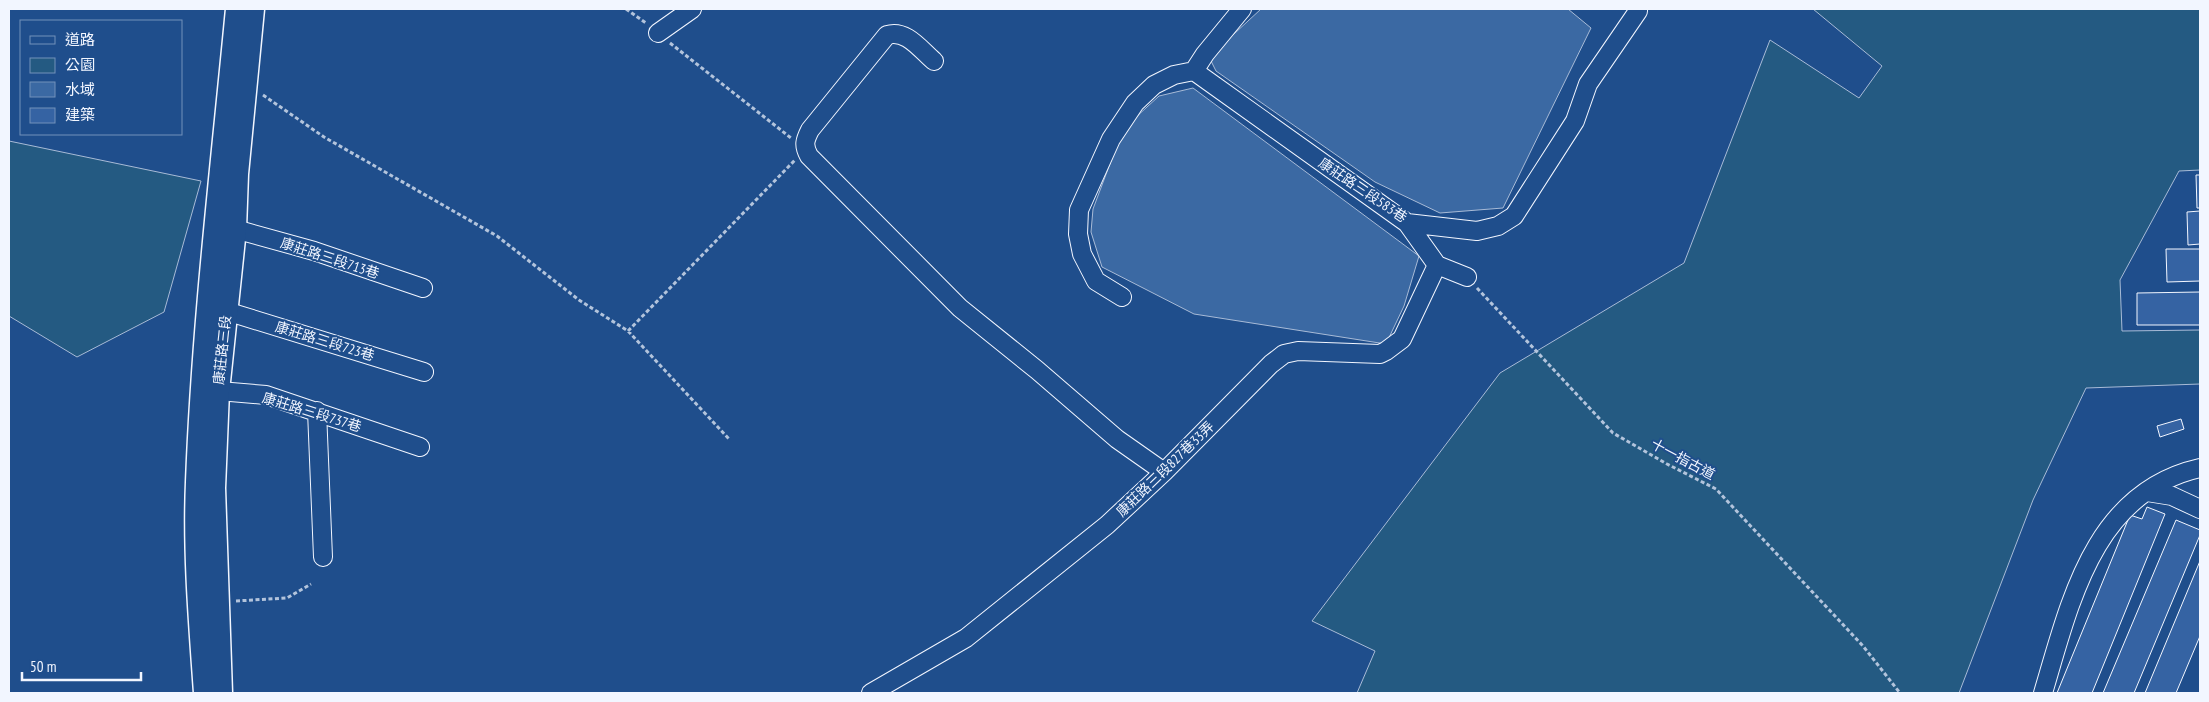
<svg xmlns="http://www.w3.org/2000/svg" width="2209" height="702" viewBox="0 0 2209 702" font-family="'PT Sans Narrow','Noto Sans TC',sans-serif">
<rect width="100%" height="100%" fill="#1f4e8c"/>
<path fill="#245a82" stroke="#a8bbd7" d="M 1813,9 L 2200,9 L 2200,170 L 2179,171 L 2120,280 L 2122,331 L 2200,330 L 2200,384 L 2086,388 L 2033,500 L 1959,693 L 1357,693 L 1375,651 L 1312,621 L 1500,373 L 1684,263 L 1770,40 L 1859,98 L 1882,66 Z
M 9,141 L 201,181 L 164,312 L 77,357 L 9,316 Z"/>
<path fill="#3b69a3" stroke="#a8bbd7" d="M 1261,9 L 1568,9 L 1591,28 L 1503,208 L 1440,213 L 1375,182 L 1216,71 L 1209,57 Z
M 1193,88 L 1419,256 L 1404,306 L 1386,344 L 1194,314 L 1102,267 L 1091,232 L 1093,209 L 1123,129 L 1159,96 Z"/>
<path fill="#3563a3" stroke="#f2f6ff" d="M 2196,175 L 2200,175 L 2200,208 L 2197,208 Z
M 2200,211 L 2200,244 L 2188,245 L 2187,212 Z
M 2166,249 L 2200,249 L 2200,281 L 2167,282 Z
M 2200,292 L 2200,325 L 2137,325 L 2137,293 Z
M 2181,419 L 2184,429 L 2160,437 L 2157,426 Z
M 2147,507 L 2165,514 L 2092,693 L 2057,693 L 2130,515 L 2142,519 Z
M 2176,520 L 2200,530 L 2200,535 L 2134,693 L 2103,693 Z
M 2200,561 L 2200,636 L 2176,693 L 2145,693 Z"/>
<g fill="none" stroke-linecap="round" stroke-linejoin="round">
<g stroke="#f2f6ff" stroke-width="20">
<path id="minor" d="M 658,33 L 692,9
M 934,61 C 920,49 906,29 887,35 L 810,130 C 805,140 803,145 809,156 L 960,308 L 1037,370 L 1117,439 L 1164,472
M 1194,71 L 1407,223 L 1477,231 L 1498,226 L 1514,216 L 1575,121 L 1588,84 L 1638,11
M 1194,71 L 1205,54 L 1242,9
M 1407,223 L 1437,265 L 1467,277
M 235,229 L 314,251 L 423,288
M 1122,297 L 1096,281 L 1082,254 L 1078,234 L 1079,210 L 1111,139 L 1135,103 L 1154,85 L 1174,75 L 1194,71
M 226,311 L 424,372
M 207,390 L 266,395 L 420,447
M 317,411 L 323,557
M 2147,492 L 2172,496 L 2200,509
M 871,693 L 966,638 L 1107,525 L 1164,472 L 1271,364 L 1284,354 L 1298,351 L 1380,354 L 1386,351 L 1402,339 L 1437,265
M 2043,693 C 2070,603 2093,492 2200,468"/>
</g>
<g stroke="#f2f6ff" stroke-width="25">
<path id="major" d="M 205,693 C 200,623 194,552 197,482 C 203,324 222,166 237,9
M 221,693 L 214,488 L 218,391 L 235,229 L 237,174 L 253,9"/>
</g>
<path stroke="#b3c4dc" stroke-width="3" stroke-dasharray="4 2.5" stroke-linecap="butt" d="M 626,9 L 646,23
M 670,43 L 791,138
M 263,95 L 324,137 L 497,236 L 579,300 L 628,331 L 730,440
M 1477,288 L 1613,433 L 1667,464 L 1716,489 L 1863,646 L 1900,693
M 628,331 L 795,160
M 236,601 L 287,598 L 311,584"/>
<use href="#minor" stroke="#1f4e8c" stroke-width="18"/>
<use href="#major" stroke="#1f4e8c" stroke-width="22"/>
</g>
<g text-anchor="middle" dominant-baseline="central" stroke-width="4" stroke-linejoin="round" paint-order="stroke">
<g font-size="14" fill="#f2f6ff" stroke="#1f4e8c">
<text transform="translate(1363 190) rotate(34)">康莊路三段583巷</text>
<text transform="translate(330 258) rotate(18)">康莊路三段713巷</text>
<text transform="translate(325 341) rotate(17)">康莊路三段723巷</text>
<text transform="translate(222 350) rotate(-84)">康莊路三段</text>
<text transform="translate(312 412) rotate(17)">康莊路三段737巷</text>
<text transform="translate(1683 459) rotate(28)">十一指古道</text>
<text transform="translate(1165 469) rotate(-44)">康莊路三段827巷33弄</text>
</g>
</g>
<rect width="2209" height="702" fill="none" stroke="#f2f6ff" stroke-width="20"/>
<rect x="20" y="20" width="162" height="115" fill="#1f4e8c" stroke="#7391ba"/>
<rect x="30" y="36" width="25" height="8" fill="#1f4e8c" stroke="#7391ba"/>
<text x="65" y="45" font-size="15" fill="#f2f6ff">道路</text>
<rect x="30" y="58" width="25" height="15" fill="#245a82" stroke="#7391ba"/>
<text x="65" y="70" font-size="15" fill="#f2f6ff">公園</text>
<rect x="30" y="82" width="25" height="15" fill="#3b69a3" stroke="#7391ba"/>
<text x="65" y="95" font-size="15" fill="#f2f6ff">水域</text>
<rect x="30" y="108" width="25" height="15" fill="#3563a3" stroke="#7391ba"/>
<text x="65" y="120" font-size="15" fill="#f2f6ff">建築</text>
<path d="M22 672v8h119v-8" fill="none" stroke="#f2f6ff" stroke-width="2.5"/>
<text x="30" y="672" font-size="15" fill="#f2f6ff" stroke="#1f4e8c" stroke-width="4" paint-order="stroke">50 m</text>
</svg>
